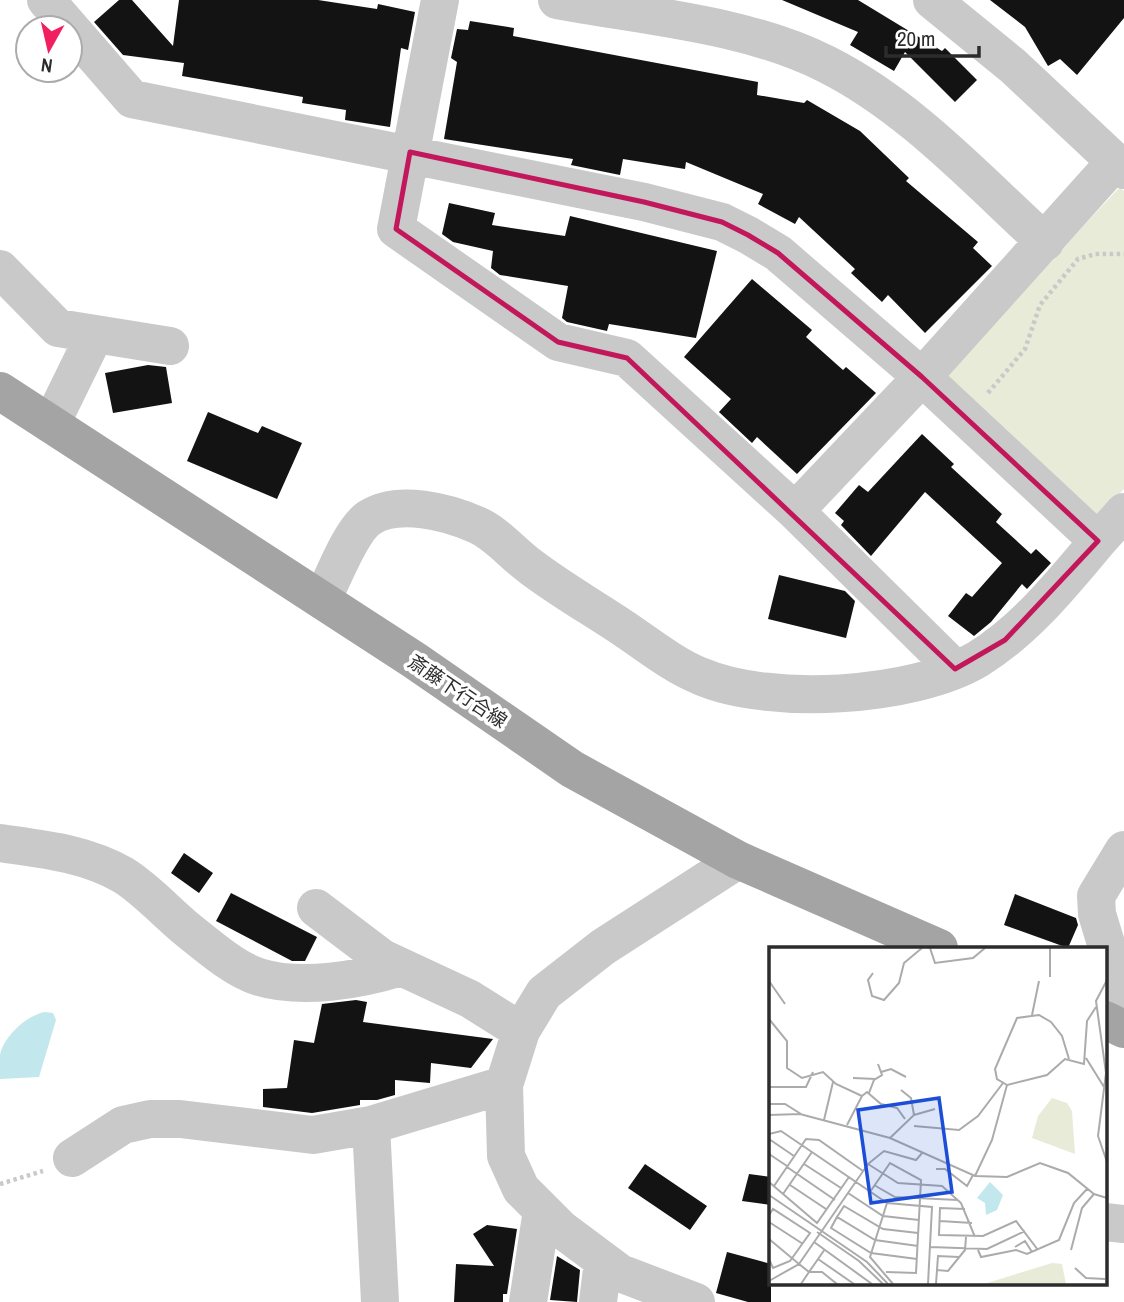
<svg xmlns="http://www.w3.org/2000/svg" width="1124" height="1302" viewBox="0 0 1124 1302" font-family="'Archivo Narrow','Noto Sans JP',sans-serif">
<rect width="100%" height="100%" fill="#fff"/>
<path fill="#e7ebd8" d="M 1120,187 L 1124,191 L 1124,489 L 1096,519 L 940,377 Z"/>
<path fill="#c2e7ed" d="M 45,1012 L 53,1013 L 56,1020 L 39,1077 L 0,1079 C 0,1071 0,1062 0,1055 C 3,1037 27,1015 45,1012 Z"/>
<path fill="#131313" d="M 119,0 L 132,0 L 173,46 L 179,0 L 318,0 L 377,9 L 378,4 L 415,12 L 408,50 L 401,48 L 390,127 L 345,120 L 346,110 L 302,103 L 303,97 L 182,76 L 184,63 L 123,55 L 94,22 Z
M 782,0 L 858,0 L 942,51 L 945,48 L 977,80 L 955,102 L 905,52 L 894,71 L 850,45 L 858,32 Z
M 990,0 L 1124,0 L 1124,18 L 1077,75 L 1060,59 L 1048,66 L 1025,27 Z
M 470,21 L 514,28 L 513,36 L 758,82 L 757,95 L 804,103 L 807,100 L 860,131 L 909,178 L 906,181 L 978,242 L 973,248 L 992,266 L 925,333 L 888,295 L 882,302 L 851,273 L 855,269 L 799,217 L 795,224 L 758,204 L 763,194 L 686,162 L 685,169 L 623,159 L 620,175 L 571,165 L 573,159 L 444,139 L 457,62 L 451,58 L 457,29 L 468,30 Z
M 449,203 L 495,213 L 492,225 L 565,236 L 570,216 L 717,251 L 696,338 L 609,324 L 607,331 L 567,322 L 562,318 L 568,286 L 500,275 L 491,268 L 493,251 L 453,242 L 442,234 Z
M 752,279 L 812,330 L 806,337 L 843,370 L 846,367 L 876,393 L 797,474 L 757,437 L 752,443 L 719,412 L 731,399 L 684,357 Z
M 148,365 L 166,367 L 172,403 L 113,413 L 105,373 Z
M 208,412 L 258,433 L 262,426 L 302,443 L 277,499 L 187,461 Z
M 922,434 L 954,464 L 951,467 L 1002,514 L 996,522 L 1031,554 L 1036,549 L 1051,563 L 1027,589 L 1022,584 L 991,622 L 974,636 L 948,616 L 966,593 L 972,597 L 1002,563 L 925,492 L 871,556 L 841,525 L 844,521 L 835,513 L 859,485 L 868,492 Z
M 779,575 L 845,591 L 855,601 L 846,638 L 768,619 Z
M 184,853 L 213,873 L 199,893 L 171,873 Z
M 231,893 L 317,937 L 305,961 L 292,961 L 216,921 Z
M 1015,894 L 1076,918 L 1078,925 L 1068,948 L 1004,925 Z
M 356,1000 L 367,1002 L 363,1022 L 493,1039 L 471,1068 L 431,1063 L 430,1083 L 395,1080 L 395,1095 L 377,1100 L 360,1100 L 360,1105 L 312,1113 L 263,1107 L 263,1089 L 287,1088 L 294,1040 L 314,1043 L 322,1004 Z
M 645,1164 L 707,1206 L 690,1230 L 628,1188 Z
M 749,1174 L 771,1177 L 771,1205 L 742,1201 Z
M 487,1225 L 517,1229 L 507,1294 L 503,1294 L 503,1302 L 454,1302 L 456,1264 L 494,1266 L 473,1234 Z
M 727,1252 L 771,1264 L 771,1302 L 748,1302 L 716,1293 Z
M 557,1256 L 580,1270 L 577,1302 L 550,1300 Z"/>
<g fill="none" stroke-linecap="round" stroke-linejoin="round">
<path stroke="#c9c9c9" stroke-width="4.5" stroke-dasharray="3.5 3.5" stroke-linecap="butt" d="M 988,393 L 1025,349 L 1040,305 L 1078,259 L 1095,254 L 1124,254
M 0,1184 L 43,1171"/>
<path stroke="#c9c9c9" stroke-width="38" d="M 46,0 L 132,99 L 644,202 L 722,222 L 748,235 L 778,253 L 922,377 L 1098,541 L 1124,512
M 440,0 L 396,229 L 558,342 L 627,358 L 795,511 L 922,377 L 1115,162
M 557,0 C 644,16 747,24 826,64 C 910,106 977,180 1045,242
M 932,0 L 1013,66 L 1124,170
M 0,269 L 58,328 L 170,346
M 51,424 L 95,334
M 795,511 L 955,669
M 322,600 C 333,579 350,531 369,518 C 398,499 448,512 477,525 C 496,533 513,554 531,567 C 560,589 593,608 623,628 C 647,644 673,665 700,676 C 769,706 913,698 978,659 C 1026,629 1062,584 1098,541
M 0,843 C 42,849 85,853 123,875 C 146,889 167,913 188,930 C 208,946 234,969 259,977 C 302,990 359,980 401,967
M 1124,850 L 1096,896 L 1097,914 L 1124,1003
M 316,908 L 382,958 L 470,999 L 521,1031
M 72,1158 L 123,1125 L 150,1119 L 180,1119 L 313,1135 L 371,1125
M 1105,1222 L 1124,1224
M 380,1302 L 371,1125 L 504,1085
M 528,1302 L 542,1210
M 598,1302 L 603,1261
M 696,1302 L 620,1273 L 561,1229 L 521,1189 L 506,1156 L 504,1085 L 521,1031 L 544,993 L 603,947 L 738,860"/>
<path stroke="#a4a4a4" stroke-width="38" d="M 0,391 L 414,660 L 572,769 L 738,860 L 939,948
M 1105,1020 L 1124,1029"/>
</g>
<path fill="none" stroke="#c2185b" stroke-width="5" stroke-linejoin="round" d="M 410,152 L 644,202 L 722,222 L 748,235 L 778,253 L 922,377 L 1098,541 L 1005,640 L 955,669 L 627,358 L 558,342 L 396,229 Z"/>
<g text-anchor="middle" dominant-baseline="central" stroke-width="7" stroke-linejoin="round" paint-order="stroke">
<g font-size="19" fill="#2c2c2c" stroke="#fff">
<text transform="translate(458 691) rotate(34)">斎藤下行合線</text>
</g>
</g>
<g transform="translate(769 947)">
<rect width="338" height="338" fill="#fff"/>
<path d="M 283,151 L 298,156 L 303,164 L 306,207 L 263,191 L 269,169 ZM 283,316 L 293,317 L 297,337 L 215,337 Z" fill="#e7ebd8"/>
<path d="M 221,235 L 234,248 L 228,263 L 217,268 L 216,256 L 208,251 Z" fill="#c2e7ed"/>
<path fill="none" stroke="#ababab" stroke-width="2" d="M 161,1 L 166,16 L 204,11 L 216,1M 104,26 L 99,33 L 103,49 L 115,53 L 130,36 L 135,16 L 153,1M 281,30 L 281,1M 338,33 L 327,54 L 337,126 L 329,189 L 338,215M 0,34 L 16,57M 263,68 L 270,34M 0,72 L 18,94 L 18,121 L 33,131 L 54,125 L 67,137 L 93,149 L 78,178M 317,111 L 335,140M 112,125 L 122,122 L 137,130M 84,131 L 107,132M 238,138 L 228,132 L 226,122 L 248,71 L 270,68 L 282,75 L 293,89 L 300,112M 0,140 L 37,140 L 44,125M 100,146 L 105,133 L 113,128 L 109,117M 93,149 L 98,145 L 112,157 L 128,161 L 136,172M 0,157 L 16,157 L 32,167M 0,168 L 31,167 L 121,191 L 206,229 L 238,230 L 271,216 L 299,226 L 325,247 L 338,251M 145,168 L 166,162M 55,173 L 64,135M 145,179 L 190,183 L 209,169 L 234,136M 0,187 L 12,184 L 118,256 L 163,260 L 159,337M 121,191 L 145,168 L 142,151 L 132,143M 0,192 L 25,209M 0,207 L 18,219M 35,217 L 72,241M 99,217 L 115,204 L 147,213 L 154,205M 18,220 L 66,253M 167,222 L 176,222 L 198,239 L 204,228M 206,229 L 223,193 L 238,138 L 278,128 L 296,112 L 315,117 L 318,74 L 327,60M 0,235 L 48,276 L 80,230M 21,238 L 57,262M 105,238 L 126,250 L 189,253M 5,239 L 37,192 L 50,193 L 94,224M 101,245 L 121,216 L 152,233 L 147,326 L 117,325M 79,246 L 114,269 L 150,273M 14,247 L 43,205M 0,248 L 98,315 L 119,337M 118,256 L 101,310 L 124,337M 196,262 L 171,261 L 170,288 L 214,289 L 247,274 L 269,303M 0,268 L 4,262 L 41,286 L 21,314 L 4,321 L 0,312M 68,270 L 75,259 L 114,282 L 149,286M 171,274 L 203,276M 0,275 L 34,297M 48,285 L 90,314 L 114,337M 0,292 L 30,317 L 0,334M 45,295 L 103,337M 161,300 L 218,302 L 256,284M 246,300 L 256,294 L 263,305M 209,303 L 212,310 L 247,303 L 258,307 L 290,293 L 305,256 L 318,242M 302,303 L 313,261 L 325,247M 49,312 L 85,337M 148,312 L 102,306 L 62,281 L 68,270 L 106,293 L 149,299M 306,321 L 317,331 L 336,332M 168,323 L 169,309 L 190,310M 40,325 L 53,325 L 68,337M 40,325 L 56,302M 32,337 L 40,325 L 30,317 L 99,217 L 129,236 L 173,239 L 192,256 L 206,290M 167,337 L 168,323 L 179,324 L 196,303 L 197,290"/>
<path fill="#1d4ed8" fill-opacity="0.15" stroke="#1d4ed8" stroke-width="3.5" d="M 170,151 L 183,245 L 102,256 L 89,163 Z"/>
<rect width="338" height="338" fill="none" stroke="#2c2c2c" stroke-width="3.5"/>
</g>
<g transform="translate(49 49) rotate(188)"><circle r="33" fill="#ffffff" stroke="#ababab" stroke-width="2"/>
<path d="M0-5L12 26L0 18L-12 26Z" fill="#f21f60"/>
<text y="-10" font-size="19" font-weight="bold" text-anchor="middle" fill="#2c2c2c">N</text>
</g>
<path d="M886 46v10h93v-10" fill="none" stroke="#2c2c2c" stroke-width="3.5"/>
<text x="897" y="46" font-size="21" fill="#2c2c2c" stroke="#ffffff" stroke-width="5" paint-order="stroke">20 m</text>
</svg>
